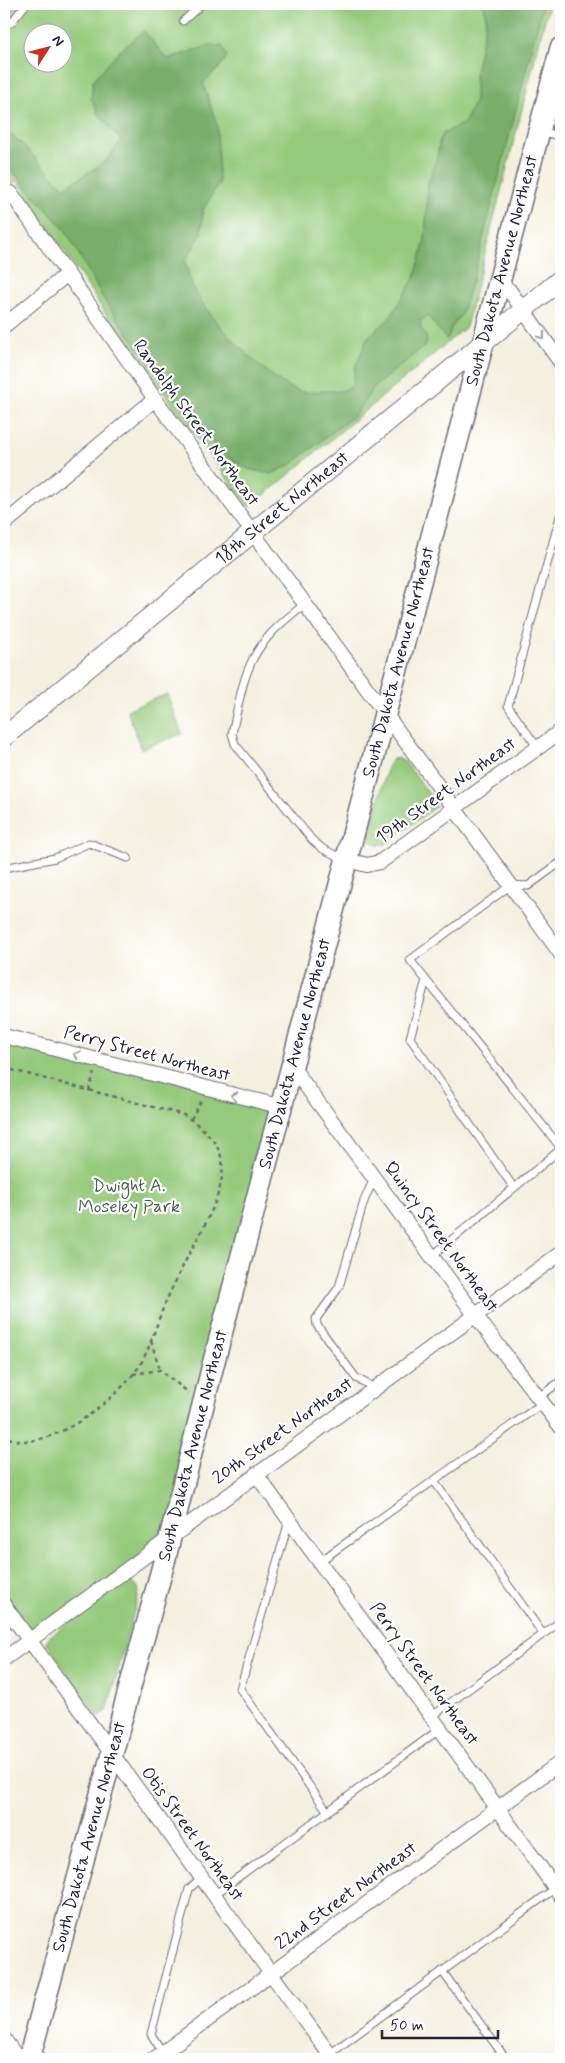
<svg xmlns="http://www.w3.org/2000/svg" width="565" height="2063" viewBox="0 0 565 2063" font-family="Mynerve,sans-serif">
<rect width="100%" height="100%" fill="#fff"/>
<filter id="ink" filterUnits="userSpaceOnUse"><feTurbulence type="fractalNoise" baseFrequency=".02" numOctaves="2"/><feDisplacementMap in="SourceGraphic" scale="10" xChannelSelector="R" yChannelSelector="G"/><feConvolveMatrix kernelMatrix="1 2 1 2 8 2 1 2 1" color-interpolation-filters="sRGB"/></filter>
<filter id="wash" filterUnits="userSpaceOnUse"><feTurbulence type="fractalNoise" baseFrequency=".0096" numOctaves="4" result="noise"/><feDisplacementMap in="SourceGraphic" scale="20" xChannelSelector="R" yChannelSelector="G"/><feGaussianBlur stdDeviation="1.12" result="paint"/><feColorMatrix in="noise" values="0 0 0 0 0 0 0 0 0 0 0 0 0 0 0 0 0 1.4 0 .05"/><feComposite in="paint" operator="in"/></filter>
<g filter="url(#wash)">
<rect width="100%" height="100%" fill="#f4f0df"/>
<path fill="#95ca7b" stroke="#5c765b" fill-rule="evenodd" d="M 4,4 L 549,4 L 466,327 L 249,508 L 110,320 L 17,180 L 4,191 ZM 32,32 L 62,32 L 62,62 L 32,62 Z
M 167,694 L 182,734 L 141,749 L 127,710 Z
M 393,759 L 399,758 L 405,762 L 435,802 L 435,807 L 386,844 L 378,845 L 371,841 L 369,835 L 388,765 Z
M 4,1035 L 282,1107 L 169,1538 L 29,1640 L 4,1605 Z
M 131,1582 L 138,1587 L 139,1593 L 107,1711 L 100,1716 L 96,1714 L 46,1642 L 49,1637 L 122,1584 Z"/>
<path fill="#78ae6b" stroke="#4d6853" d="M 484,4 L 543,4 L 473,278 L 461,315 L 451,328 L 449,337 L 446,339 L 428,316 L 421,320 L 420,327 L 426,336 L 427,344 L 373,388 L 356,414 L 290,465 L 271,474 L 248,469 L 223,454 L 192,421 L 106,303 L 66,231 L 4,162 L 4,131 L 19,141 L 64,188 L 105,162 L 121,141 L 98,113 L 91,98 L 93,80 L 123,48 L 144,31 L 167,59 L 211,45 L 222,46 L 227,56 L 219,68 L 203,83 L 217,125 L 219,183 L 203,210 L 201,235 L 185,261 C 188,270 189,279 193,287 C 206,317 267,380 298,391 C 307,394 317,391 325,391 C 335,391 346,393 353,384 L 355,368 L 368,337 L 389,319 L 415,277 L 425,240 L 428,184 L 437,157 L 440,139 L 444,133 L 464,123 L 475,101 L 475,73 L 486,20 Z"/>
</g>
<g filter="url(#ink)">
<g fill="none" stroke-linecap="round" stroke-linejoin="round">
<g stroke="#6c6a74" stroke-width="9">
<path id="lane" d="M 183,21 L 202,4
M 11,23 L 26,4
M 542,132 L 561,136
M 305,604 C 248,647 246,667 232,734 L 235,744 L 312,840 L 323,849 L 344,859
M 538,748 L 508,706 L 561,513
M 561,862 L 528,886 L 511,885 L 410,960 L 561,1148
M 4,868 L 55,858 L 89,843 L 128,858
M 426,980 L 410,1038 L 514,1188
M 374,1178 L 364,1201 L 339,1287 L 316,1319 L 317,1325 L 356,1378 L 375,1388
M 432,1256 L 561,1149
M 539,1397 L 561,1381
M 434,1481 L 543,1634
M 289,1521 L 240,1689 L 328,1812
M 319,1562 L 543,1403
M 431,1717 L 561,1621
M 214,1895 L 440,1729
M 442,1971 L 506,2059
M 163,2053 L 151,2034 L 189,1889 L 201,1878
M 323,2059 L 561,1884"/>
</g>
<g stroke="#6c6a74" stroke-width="16">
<path id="street" d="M 11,193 L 155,399 L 561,954
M 500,283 L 509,290 L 561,363
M 4,326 L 66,275
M 4,524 L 155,399
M 347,860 L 367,865 L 380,862 L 561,731
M 4,1036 L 282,1107
M 292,1067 L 484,1327 L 561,1427
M 256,1474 L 561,1896
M 4,1605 L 333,2059
M 4,1659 L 561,1253
M 4,2039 L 18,2059
M 154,2059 L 561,1762"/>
</g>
<g stroke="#6c6a74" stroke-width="21">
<g id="secondary">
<path id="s1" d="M 4,737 L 561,279"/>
</g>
</g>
<g stroke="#6c6a74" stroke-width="24">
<g id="primary">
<path id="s2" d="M 29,2059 L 164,1562 L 214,1361 L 561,48"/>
</g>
</g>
<path stroke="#6c6a74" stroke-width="2.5" stroke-dasharray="4 4" stroke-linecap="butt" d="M 4,1068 L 184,1115 C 200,1125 219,1141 222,1161 C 227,1195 195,1240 181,1270 C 173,1286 165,1302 159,1319 C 153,1335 148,1353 138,1368 C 117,1398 61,1443 22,1441 C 16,1441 10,1438 4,1437
M 89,1091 L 94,1073
M 191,1119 L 201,1101
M 151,1341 L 160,1370
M 133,1374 L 160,1370 L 189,1393"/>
<use href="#lane" stroke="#fff" stroke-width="7"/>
<use href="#street" stroke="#fff" stroke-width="14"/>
<use href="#secondary" stroke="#fff" stroke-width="19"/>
<use href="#primary" stroke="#fff" stroke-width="21"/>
</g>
<defs><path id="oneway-chevron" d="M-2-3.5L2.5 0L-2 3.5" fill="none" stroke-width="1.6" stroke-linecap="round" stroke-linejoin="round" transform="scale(1.25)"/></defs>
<g stroke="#9c9ca7">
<use href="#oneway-chevron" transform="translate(542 336) rotate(54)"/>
<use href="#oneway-chevron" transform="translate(77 1055) rotate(-165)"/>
<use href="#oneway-chevron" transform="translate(234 1096) rotate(-166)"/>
</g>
</g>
<g text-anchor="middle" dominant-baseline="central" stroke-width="4.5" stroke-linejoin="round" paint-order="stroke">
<g font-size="18" fill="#22223b" stroke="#fff">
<text stroke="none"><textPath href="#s2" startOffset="1850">South Dakota Avenue Northeast</textPath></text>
<text transform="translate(196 423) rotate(54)">Randolph Street Northeast</text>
<text stroke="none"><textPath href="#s1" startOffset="360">18th Street Northeast</textPath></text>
<text stroke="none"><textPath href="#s2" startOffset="1445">South Dakota Avenue Northeast</textPath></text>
<text transform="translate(446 791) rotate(-36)">19th Street Northeast</text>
<text transform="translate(147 1054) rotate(15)">Perry Street Northeast</text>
<text stroke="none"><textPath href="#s2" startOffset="1040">South Dakota Avenue Northeast</textPath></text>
<text transform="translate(441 1237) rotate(54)">Quincy Street Northeast</text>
<text transform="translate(283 1431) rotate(-36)">20th Street Northeast</text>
<text stroke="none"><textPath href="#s2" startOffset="635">South Dakota Avenue Northeast</textPath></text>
<text transform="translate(424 1674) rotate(54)">Perry Street Northeast</text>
<text transform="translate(192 1834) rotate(54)">Otis Street Northeast</text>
<text stroke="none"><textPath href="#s2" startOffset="230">South Dakota Avenue Northeast</textPath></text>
<text transform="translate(346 1896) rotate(-36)">22nd Street Northeast</text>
</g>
<g font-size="18" fill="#4a5d51" stroke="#fff">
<text x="129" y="1186">Dwight A.<tspan x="129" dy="21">Moseley Park</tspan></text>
</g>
</g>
<rect width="565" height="2063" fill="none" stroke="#fff" stroke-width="20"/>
<g transform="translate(48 48) rotate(54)"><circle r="24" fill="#ffffff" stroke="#a7a7b1"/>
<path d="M0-4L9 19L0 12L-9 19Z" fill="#c8321e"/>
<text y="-8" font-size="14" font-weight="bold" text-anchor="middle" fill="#22223b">N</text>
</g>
<path d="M382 2030v8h116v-8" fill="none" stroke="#22223b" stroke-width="2.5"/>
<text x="390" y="2030" font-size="15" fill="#22223b" stroke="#ffffff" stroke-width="4" paint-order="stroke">50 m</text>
</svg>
